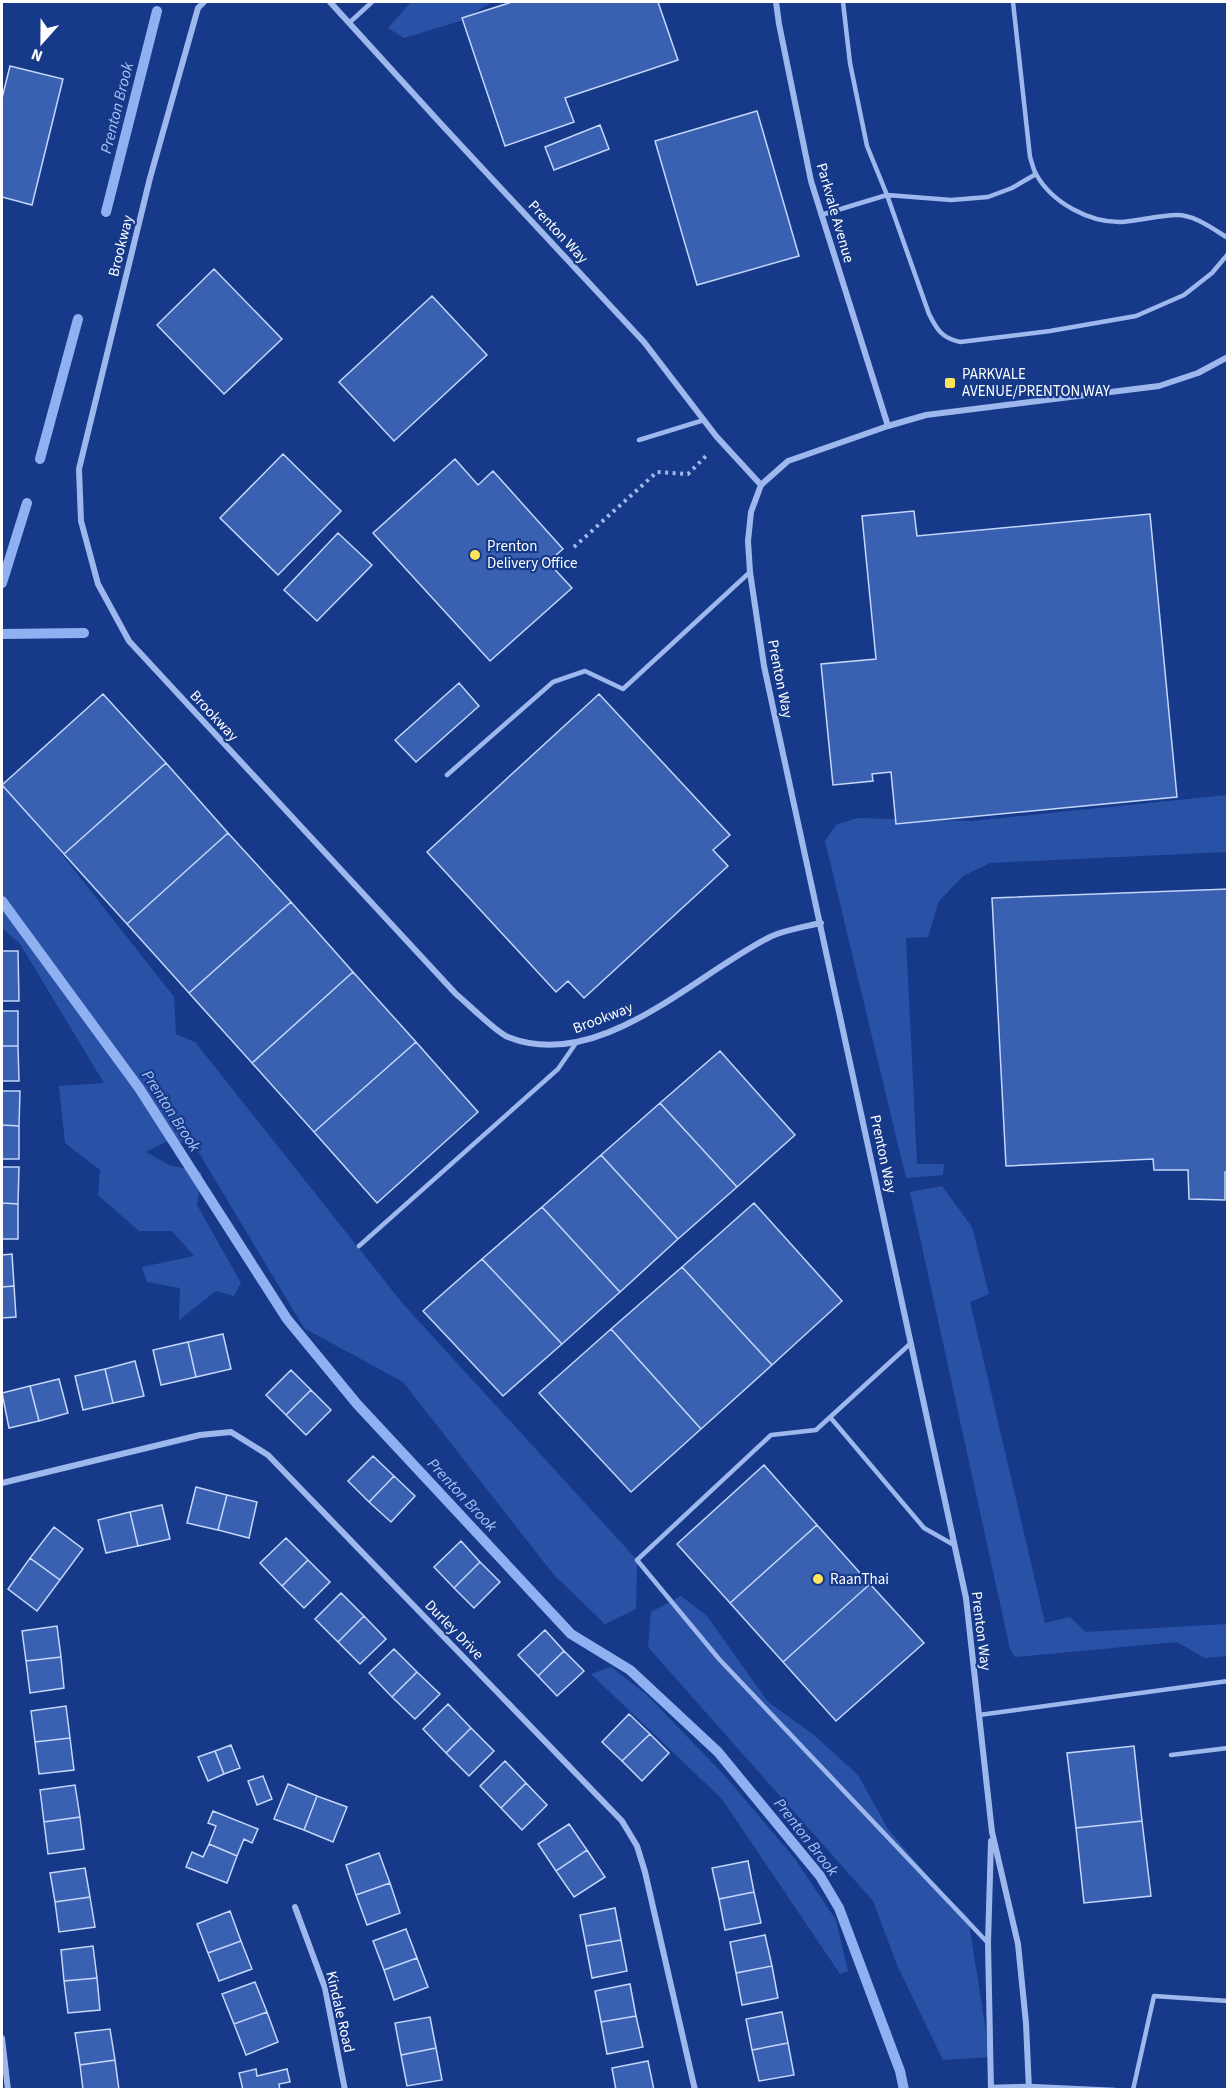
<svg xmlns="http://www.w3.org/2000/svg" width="1229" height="2091" viewBox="0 0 1229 2091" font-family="'Source Sans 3',sans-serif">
<rect width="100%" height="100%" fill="#163a89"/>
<path fill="#2952a7" d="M 411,2 L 492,2 L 463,20 L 404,38 L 388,28 Z
M 2,778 L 174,997 L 176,1034 L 195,1042 L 403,1304 L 637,1560 L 636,1609 L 605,1624 L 554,1575 L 403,1382 L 304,1328 L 193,1143 L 166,1142 L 146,1152 L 169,1165 L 202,1172 L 197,1205 L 241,1283 L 234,1296 L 216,1291 L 179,1320 L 180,1288 L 147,1282 L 142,1267 L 194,1256 L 172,1231 L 139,1231 L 98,1195 L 100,1170 L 65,1143 L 59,1086 L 104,1083 L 20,944 L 2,928 Z
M 1227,795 L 1227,852 L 990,863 L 963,876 L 939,901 L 928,937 L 906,938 L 917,1164 L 944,1164 L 943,1175 L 906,1178 L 825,841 L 836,825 L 857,818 L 972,821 Z
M 942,1186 L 972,1227 L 989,1294 L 970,1302 L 1045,1623 L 1070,1617 L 1086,1632 L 1227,1624 L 1227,1656 L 1205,1658 L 1177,1642 L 1015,1657 L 1010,1649 L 910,1192 Z
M 681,1596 L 707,1616 L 768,1702 L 814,1735 L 858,1775 L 888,1829 L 935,1885 L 968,1917 L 990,2057 L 943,2060 L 897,1965 L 873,1901 L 648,1647 L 651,1612 Z
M 611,1667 L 646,1694 L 725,1776 L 795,1859 L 836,1920 L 848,1971 L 840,1974 L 722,1799 L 591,1674 Z"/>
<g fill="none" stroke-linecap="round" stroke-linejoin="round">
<path stroke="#90b1f1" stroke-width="10" d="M 106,212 L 157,11
M 40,459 L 78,319
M 2,583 L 27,503
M 2,634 L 84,633
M 2,901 L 139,1088 L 287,1319 L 357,1404 L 571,1634 L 630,1670 L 718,1752 L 820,1876 L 839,1908 L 900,2071 L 904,2090"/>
</g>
<path fill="#3a61b1" stroke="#c4d6fa" stroke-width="1.5" d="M 512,2 L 658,2 L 678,60 L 565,98 L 574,122 L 505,146 L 462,18 Z
M 10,66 L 63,79 L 32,205 L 2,197 L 2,98 Z
M 757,111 L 799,256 L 697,285 L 655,141 Z
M 600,125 L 609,149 L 554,170 L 545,147 Z
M 214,269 L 282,339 L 224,394 L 157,325 Z
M 432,296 L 487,355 L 394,441 L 339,382 Z
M 283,454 L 341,511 L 278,575 L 220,518 Z
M 455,459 L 478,485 L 493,471 L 563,549 L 548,562 L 572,588 L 490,661 L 373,533 Z
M 914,511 L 917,536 L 1150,514 L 1177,797 L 896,824 L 891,772 L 872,774 L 873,781 L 833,785 L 821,664 L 876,659 L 862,516 Z
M 338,533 L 372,565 L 317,621 L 284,590 Z
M 459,683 L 479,706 L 416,762 L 395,740 Z
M 103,694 L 166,763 L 64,854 L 2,785 Z
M 599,694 L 730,835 L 713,850 L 728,866 L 584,998 L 568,981 L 556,992 L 427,852 Z
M 166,763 L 228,833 L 127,924 L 64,854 Z
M 228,833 L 291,902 L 189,993 L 127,924 Z
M 1228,889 L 1228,1171 L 1225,1172 L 1225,1200 L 1189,1199 L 1188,1170 L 1154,1170 L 1153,1159 L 1006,1166 L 992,898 Z
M 291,902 L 353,972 L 252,1063 L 189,993 Z
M 2,951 L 18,951 L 19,1001 L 2,1001 Z
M 353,972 L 416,1042 L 314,1132 L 252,1063 Z
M 2,1011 L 18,1011 L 18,1046 L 2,1046 Z
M 416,1042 L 478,1112 L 377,1203 L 314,1132 Z
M 2,1046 L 18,1046 L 19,1081 L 2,1081 Z
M 720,1051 L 795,1135 L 737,1187 L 660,1103 Z
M 2,1091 L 20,1091 L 19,1126 L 2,1125 Z
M 660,1103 L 737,1187 L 678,1239 L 601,1155 Z
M 2,1125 L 19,1126 L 19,1159 L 2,1159 Z
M 601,1155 L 678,1239 L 620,1292 L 542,1207 Z
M 2,1167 L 19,1167 L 18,1204 L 2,1203 Z
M 2,1203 L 18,1204 L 18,1239 L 2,1239 Z
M 754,1203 L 842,1301 L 772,1365 L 682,1267 Z
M 542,1207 L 620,1292 L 562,1344 L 482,1259 Z
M 12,1254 L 14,1286 L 2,1287 L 2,1255 Z
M 482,1259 L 562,1344 L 503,1396 L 423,1311 Z
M 682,1267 L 772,1365 L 701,1429 L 611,1329 Z
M 14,1286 L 16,1317 L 2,1318 L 2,1287 Z
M 611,1329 L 701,1429 L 631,1492 L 539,1393 Z
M 223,1334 L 231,1369 L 196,1377 L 188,1342 Z
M 188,1342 L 196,1377 L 161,1385 L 153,1350 Z
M 135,1361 L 144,1396 L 113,1403 L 105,1369 Z
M 105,1369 L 113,1403 L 83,1410 L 75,1376 Z
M 291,1370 L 311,1390 L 286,1415 L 266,1395 Z
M 59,1379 L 68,1413 L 39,1421 L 30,1386 Z
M 30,1386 L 39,1421 L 9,1428 L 2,1393 Z
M 311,1390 L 331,1410 L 306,1435 L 286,1415 Z
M 373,1456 L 394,1476 L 369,1502 L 348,1481 Z
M 764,1465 L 817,1525 L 730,1603 L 677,1544 Z
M 394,1476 L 415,1496 L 391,1522 L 369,1502 Z
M 196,1487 L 227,1495 L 218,1530 L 187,1523 Z
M 227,1495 L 257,1502 L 249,1538 L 218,1530 Z
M 162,1505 L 170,1539 L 138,1546 L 130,1512 Z
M 130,1512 L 138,1546 L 106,1553 L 98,1520 Z
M 817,1525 L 870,1584 L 783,1662 L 730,1603 Z
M 54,1527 L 83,1549 L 60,1580 L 30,1558 Z
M 286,1538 L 308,1560 L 282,1586 L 260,1563 Z
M 461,1541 L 480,1562 L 454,1588 L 434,1567 Z
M 30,1558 L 60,1580 L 37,1611 L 8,1589 Z
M 308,1560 L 330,1582 L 304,1608 L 282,1586 Z
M 480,1562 L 500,1582 L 474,1608 L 454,1588 Z
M 870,1584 L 924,1643 L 836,1721 L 783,1662 Z
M 341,1593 L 364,1616 L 338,1642 L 315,1619 Z
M 364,1616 L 386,1639 L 360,1664 L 338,1642 Z
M 57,1626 L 61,1657 L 26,1661 L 22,1631 Z
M 545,1630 L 564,1651 L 538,1676 L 518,1655 Z
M 394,1649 L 417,1672 L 392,1697 L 369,1673 Z
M 564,1651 L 584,1671 L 557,1696 L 538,1676 Z
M 61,1657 L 64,1688 L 30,1693 L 26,1661 Z
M 417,1672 L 440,1694 L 415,1719 L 392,1697 Z
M 448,1704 L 471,1728 L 446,1753 L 423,1729 Z
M 66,1706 L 70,1738 L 35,1742 L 31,1711 Z
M 629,1714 L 650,1734 L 622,1761 L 602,1742 Z
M 471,1728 L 494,1751 L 469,1776 L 446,1753 Z
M 650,1734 L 669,1753 L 642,1781 L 622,1761 Z
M 70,1738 L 74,1770 L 39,1774 L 35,1742 Z
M 231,1745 L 240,1768 L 224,1774 L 215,1751 Z
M 1134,1746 L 1142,1821 L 1076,1828 L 1067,1753 Z
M 215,1751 L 224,1774 L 208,1781 L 198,1757 Z
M 505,1761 L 526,1783 L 501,1808 L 480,1786 Z
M 263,1776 L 272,1799 L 257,1805 L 248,1781 Z
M 526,1783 L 547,1805 L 522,1830 L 501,1808 Z
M 288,1784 L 317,1796 L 304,1830 L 274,1819 Z
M 75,1785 L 80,1817 L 44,1822 L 40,1790 Z
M 317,1796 L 347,1807 L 333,1842 L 304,1830 Z
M 213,1811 L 258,1829 L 252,1843 L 244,1839 L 237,1856 L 209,1844 L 216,1826 L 208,1823 Z
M 80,1817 L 84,1849 L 48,1854 L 44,1822 Z
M 1142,1821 L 1151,1896 L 1084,1903 L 1076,1828 Z
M 569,1824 L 587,1850 L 556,1871 L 538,1844 Z
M 209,1844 L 237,1856 L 227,1883 L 186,1867 L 192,1852 L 203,1857 Z
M 587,1850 L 605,1877 L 574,1897 L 556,1871 Z
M 379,1853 L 390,1883 L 356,1895 L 346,1865 Z
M 748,1861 L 754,1892 L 719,1899 L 712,1868 Z
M 85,1868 L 90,1897 L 55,1902 L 50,1873 Z
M 390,1883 L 400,1913 L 367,1925 L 356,1895 Z
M 754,1892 L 761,1923 L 725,1930 L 719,1899 Z
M 90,1897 L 95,1927 L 59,1932 L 55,1902 Z
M 615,1908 L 621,1940 L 586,1946 L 580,1915 Z
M 230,1911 L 241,1941 L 208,1953 L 197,1924 Z
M 406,1929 L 417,1958 L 384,1970 L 373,1941 Z
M 765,1935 L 772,1966 L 736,1973 L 730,1942 Z
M 621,1940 L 627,1971 L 592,1978 L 586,1946 Z
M 241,1941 L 252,1969 L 219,1981 L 208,1953 Z
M 93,1946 L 97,1978 L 64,1981 L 61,1950 Z
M 417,1958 L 428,1987 L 394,2000 L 384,1970 Z
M 772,1966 L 778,1998 L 742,2005 L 736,1973 Z
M 97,1978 L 100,2010 L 68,2013 L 64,1981 Z
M 255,1982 L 267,2012 L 234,2024 L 222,1994 Z
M 630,1984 L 636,2016 L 601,2022 L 595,1991 Z
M 267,2012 L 278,2042 L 246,2055 L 234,2024 Z
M 782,2012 L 788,2043 L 752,2050 L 746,2019 Z
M 636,2016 L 643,2047 L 607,2054 L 601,2022 Z
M 430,2017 L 436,2048 L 401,2055 L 395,2023 Z
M 110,2029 L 115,2060 L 80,2065 L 75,2033 Z
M 788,2043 L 794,2075 L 759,2081 L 752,2050 Z
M 436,2048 L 442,2080 L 407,2086 L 401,2055 Z
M 115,2060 L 119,2090 L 83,2090 L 80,2065 Z
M 648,2061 L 654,2090 L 616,2090 L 612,2068 Z
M 256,2069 L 257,2076 L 287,2069 L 290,2082 L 279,2084 L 280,2090 L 243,2090 L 239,2073 Z"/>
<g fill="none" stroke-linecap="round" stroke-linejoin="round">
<path stroke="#9eb8ee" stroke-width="4" stroke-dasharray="3 4.5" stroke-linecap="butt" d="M 574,547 L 657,472 L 688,474 L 707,455"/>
<path stroke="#9eb8ee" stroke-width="4.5" d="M 843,2 L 850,63 L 867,146 L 887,195 L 929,314 C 937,330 942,338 960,342 L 1050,331 L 1136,316 L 1184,295 L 1212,273 L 1228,254
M 1013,2 L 1030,157 C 1032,162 1033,169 1036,174 C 1052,203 1090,223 1122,222 C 1140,221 1159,215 1177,215 C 1195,215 1213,229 1228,238
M 349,23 L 372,2
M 821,215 L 887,195 L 951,200 L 988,197 L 1012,188 L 1036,174
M 639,440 L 704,420
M 447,775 L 553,682 L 585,671 L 623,689 L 750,572
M 359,1246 L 558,1069 L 576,1043
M 911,1343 L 816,1430 L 771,1435 L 637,1560 L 719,1659 L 988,1943
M 830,1417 L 924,1528 L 954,1545
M 979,1715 L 1228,1681
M 1171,1755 L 1228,1748
M 991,2087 L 1029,2086 L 1115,2090
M 1133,2090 L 1154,1996 L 1228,2001"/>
<path stroke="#9eb8ee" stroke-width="6" d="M 204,2 L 198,8 L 150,178 L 79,469 L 81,521 L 98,584 L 129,641 L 456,994 C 467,1003 497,1033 508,1037 C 599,1073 693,976 768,938 C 783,930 804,927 821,923
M 330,2 L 442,125 L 644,342 L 716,436 L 761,485
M 776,2 L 779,24 L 811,181 L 888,426
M 2,1483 L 200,1435 L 231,1432 L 268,1455 L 622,1821 L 637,1846 L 645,1872 L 695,2090
M 295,1907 L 325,1988 L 345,2090
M 2,2038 L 8,2090
M 991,2090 L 988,1943 L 991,1841
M 1029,2090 L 1026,2023 L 1018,1944 L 992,1832 L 966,1598 L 764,666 L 750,572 L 748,541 L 751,512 L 761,485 L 788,461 L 888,426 L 926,415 L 1159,386 L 1198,373 L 1228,357"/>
</g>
<g fill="#ffe45b" stroke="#163a89" stroke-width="2">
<rect x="944" y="377" width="12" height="12" rx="3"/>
<circle cx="475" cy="555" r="6"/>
<circle cx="818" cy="1579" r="6"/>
</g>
<g text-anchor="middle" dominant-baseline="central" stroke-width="4.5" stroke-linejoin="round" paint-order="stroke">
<g font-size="15" fill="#fff" stroke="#163a89">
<text transform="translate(835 213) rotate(74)">Parkvale Avenue</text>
<text transform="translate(558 232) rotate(47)">Prenton Way</text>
<text transform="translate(121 246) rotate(-76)">Brookway</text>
<text transform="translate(780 679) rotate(79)">Prenton Way</text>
<text transform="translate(214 716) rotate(47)">Brookway</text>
<text transform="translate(603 1018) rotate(-21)">Brookway</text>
<text transform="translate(883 1154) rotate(78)">Prenton Way</text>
<text transform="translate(454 1630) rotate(46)">Durley Drive</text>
<text transform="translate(981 1631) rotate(83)">Prenton Way</text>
<text transform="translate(340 2012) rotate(77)">Kindale Road</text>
</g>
<g font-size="15" fill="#fff" stroke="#163a89" text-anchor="start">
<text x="962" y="374">PARKVALE<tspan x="962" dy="17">AVENUE/PRENTON WAY</tspan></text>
<text x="487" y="546">Prenton<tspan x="487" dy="17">Delivery Office</tspan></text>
<text x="830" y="1579">RaanThai</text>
</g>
<g font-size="16" font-style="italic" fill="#a9c3f6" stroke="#163a89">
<text transform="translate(117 108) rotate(-76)">Prenton Brook</text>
<text transform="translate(171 1111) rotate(57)">Prenton Brook</text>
<text transform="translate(462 1495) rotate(47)">Prenton Brook</text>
<text transform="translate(806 1837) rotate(52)">Prenton Brook</text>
</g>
</g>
<rect width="1229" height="2091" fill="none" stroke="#ffffff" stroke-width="6"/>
<g transform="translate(42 42) rotate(201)" stroke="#163a89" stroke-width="4.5" paint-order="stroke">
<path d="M0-4.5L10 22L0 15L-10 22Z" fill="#ffffff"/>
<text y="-9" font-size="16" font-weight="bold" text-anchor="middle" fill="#ffffff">N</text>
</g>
</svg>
